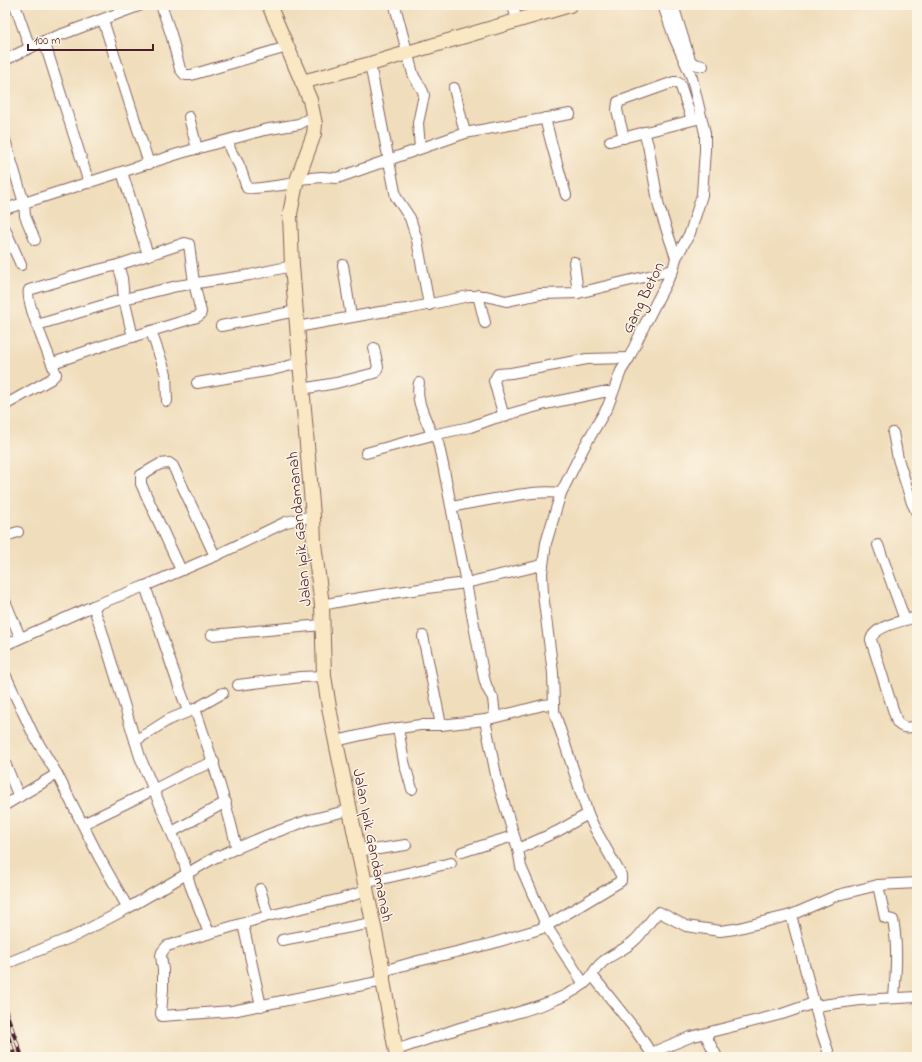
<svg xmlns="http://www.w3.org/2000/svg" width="922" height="1062" font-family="'Indie Flower',sans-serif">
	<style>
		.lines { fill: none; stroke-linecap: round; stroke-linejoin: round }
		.street-casing { stroke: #84625d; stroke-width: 12 }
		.secondary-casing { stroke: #84625d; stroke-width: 16 }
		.street { stroke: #fff; stroke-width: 10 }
		.secondary { stroke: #fae7c3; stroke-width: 14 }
		.rail-casing { stroke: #4a1f2b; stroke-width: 4 }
		.rail { stroke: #fcf5e5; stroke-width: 2.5; stroke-dasharray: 8; stroke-linecap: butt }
		.labels { text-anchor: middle; stroke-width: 3; stroke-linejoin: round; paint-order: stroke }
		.street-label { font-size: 16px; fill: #4a1f2b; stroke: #fcf5e5 }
	</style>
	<rect width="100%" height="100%" fill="#fcf5e5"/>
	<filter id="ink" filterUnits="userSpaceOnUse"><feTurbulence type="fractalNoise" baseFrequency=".025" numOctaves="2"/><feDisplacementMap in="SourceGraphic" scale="8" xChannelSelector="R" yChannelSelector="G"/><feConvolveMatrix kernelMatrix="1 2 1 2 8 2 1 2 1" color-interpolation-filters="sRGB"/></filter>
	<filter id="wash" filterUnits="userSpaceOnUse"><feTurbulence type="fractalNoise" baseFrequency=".012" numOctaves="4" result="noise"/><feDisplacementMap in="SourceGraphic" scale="16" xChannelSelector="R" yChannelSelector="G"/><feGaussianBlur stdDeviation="0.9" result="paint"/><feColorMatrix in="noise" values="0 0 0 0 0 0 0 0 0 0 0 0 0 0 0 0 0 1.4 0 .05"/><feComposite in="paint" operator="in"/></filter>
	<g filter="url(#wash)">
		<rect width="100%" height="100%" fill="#f0ddbb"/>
	</g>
	<g filter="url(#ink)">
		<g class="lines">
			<defs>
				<g id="street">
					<polyline points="15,5 30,48"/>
					<polyline points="161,5 171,34 180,69 185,75 191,75 287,47"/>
					<polyline points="513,5 517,21"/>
					<polyline points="673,5 690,60 694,64 703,66"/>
					<path d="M 395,6 L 413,74 C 416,82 423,88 424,95 L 418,123 L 420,148"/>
					<polyline points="103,20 149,164"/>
					<polyline points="44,41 89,183"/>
					<polyline points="5,60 44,41 141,5"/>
					<polyline points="370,64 396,197 410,218 417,240 429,305"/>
					<polyline points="454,88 465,133"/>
					<polyline points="189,117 197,149"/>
					<polyline points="545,118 551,142 566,195"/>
					<polyline points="644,132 648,145 659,207 676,258"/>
					<polyline points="624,138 617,110 618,102 674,82 677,82 680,84 692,120"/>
					<polyline points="5,140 24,203 25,216 35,240"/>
					<path d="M 230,140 C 227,150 234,155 238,163 C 242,171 244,180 247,188 C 251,190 288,184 296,183"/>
					<polyline points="610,141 697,119"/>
					<polyline points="122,172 148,255"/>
					<polyline points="298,179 322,177 337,178 465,133 570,114"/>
					<polyline points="5,209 181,153 264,130 299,124 314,116"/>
					<polyline points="5,229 21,265"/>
					<polyline points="574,262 578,293"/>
					<polyline points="118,265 122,278 124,299 133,337"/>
					<polyline points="343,265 351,317"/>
					<polyline points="478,295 485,323"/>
					<polyline points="37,325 124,299 177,286 250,275 292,266"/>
					<polyline points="221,326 296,311"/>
					<polyline points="297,327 380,312 407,309 469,296 486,296 506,301 540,294 578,293 673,270"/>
					<polyline points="151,331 166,374 167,401"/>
					<polyline points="197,383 272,370 300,363"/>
					<polyline points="302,389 336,383 375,373 378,367 374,348"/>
					<path d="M 5,405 L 51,379 L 56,374 C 51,360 24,299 29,290 L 89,272 L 118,265 L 185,243 L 189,244 L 194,283 L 201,312 L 200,315 L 197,317 L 102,346 L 53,363"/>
					<polyline points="504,417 494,381 498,374 511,373 587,359 629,358"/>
					<polyline points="893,433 898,459 912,503 917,513"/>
					<path d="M 366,453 L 432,435 C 426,418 415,402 419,383"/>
					<path d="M 452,507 C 473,502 495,499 517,495 C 532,493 546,491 561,493"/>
					<polyline points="5,536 18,532"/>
					<polyline points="878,545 905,620"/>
					<polyline points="181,570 141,484 141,475 160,464 169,463 173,466 215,556"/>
					<path d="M 145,586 C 160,628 172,670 188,711"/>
					<polyline points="5,601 20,637"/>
					<path d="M 322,605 C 370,595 418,589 466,583 L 443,465 L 438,442 L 436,438 L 432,435 L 470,427 L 492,419 L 545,404 L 603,392 L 613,392"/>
					<polyline points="93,606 101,628 140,757 184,862 190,885 209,933"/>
					<path d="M 917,617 C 905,620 873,626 871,640 L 897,722 C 902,729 909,728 917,726"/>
					<polyline points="212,635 322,625"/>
					<polyline points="423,636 441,725"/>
					<polyline points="5,645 93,606 145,586 215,556 286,522 313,516"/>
					<polyline points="5,674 33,734 57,774 99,857 128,908"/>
					<polyline points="238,685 301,677 324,676"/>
					<path d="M 195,709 C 211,755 226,801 237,849"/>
					<polyline points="495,717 493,698 487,688 484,678 466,583 542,565"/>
					<polyline points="485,720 497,780 518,849 521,867 547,927 584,984"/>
					<polyline points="398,728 404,762 412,789"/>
					<polyline points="135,741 168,720 195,709 223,693"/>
					<polyline points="336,741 379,731 420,725 441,725 485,720 543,705 554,704 553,673 543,594 542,573 546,543 557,506 561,493 584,447 608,406 621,371 629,358 645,324 673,270 676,258 690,233 702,195 705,150 705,133 692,78 674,37 663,5"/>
					<polyline points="5,763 19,797"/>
					<polyline points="5,805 57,774"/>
					<polyline points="83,824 153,790 188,772 214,762"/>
					<polyline points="172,832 226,802"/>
					<polyline points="518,849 558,831 588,814"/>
					<polyline points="358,850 379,849 406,845"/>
					<polyline points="462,852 513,836"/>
					<polyline points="364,883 451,863"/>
					<path d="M 878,885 L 885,918 L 893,920 C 898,946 896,972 894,998"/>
					<polyline points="260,889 268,916"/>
					<polyline points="366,891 341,899 268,916 167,946 162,952 161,956 163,970 163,989 161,1014 162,1016 232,1011 383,981"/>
					<polyline points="791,915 822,1033 830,1057"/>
					<polyline points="243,924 261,1006"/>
					<polyline points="282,940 372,923"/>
					<polyline points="5,964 77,935 128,908 214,858 265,836 309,820 350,810"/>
					<polyline points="383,971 418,961 490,944 543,928 621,881 621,875 594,827 588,814 554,711 554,704"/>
					<path d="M 592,975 C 603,955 621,954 635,940 C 644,932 650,919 659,912 L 686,926 L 720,931 L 735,929 L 791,915 L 838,895 L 878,885 L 917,883"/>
					<polyline points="815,1006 860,1000 917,997"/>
					<polyline points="705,1034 717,1057"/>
					<path d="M 396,1050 C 417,1043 439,1035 460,1028 C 491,1019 576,1002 592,975 L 634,1028 L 654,1057"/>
					<polyline points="651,1053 690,1037 782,1014 814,1003"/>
				</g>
				<g id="secondary">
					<polyline points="269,5 310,100 315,124 314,134 296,183 290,214 292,266 313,516 314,544 322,605 324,676 330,713 383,971 383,981 397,1057"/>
					<polyline points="302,82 370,64 570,5"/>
				</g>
			</defs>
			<use href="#street" class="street-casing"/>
			<use href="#secondary" class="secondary-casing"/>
			<use href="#street" class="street"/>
			<use href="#secondary" class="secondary"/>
			<defs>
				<g id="rail">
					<polyline points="5,1009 22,1057"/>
					<polyline points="5,1027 15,1057"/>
				</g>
			</defs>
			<use href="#rail" class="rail-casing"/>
			<use href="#rail" class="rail"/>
		</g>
	</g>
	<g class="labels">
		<g class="street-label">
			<text transform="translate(642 297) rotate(-64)" y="6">Gang Beton</text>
			<text transform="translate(298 529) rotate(-95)" y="6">Jalan Ipik Gandamanah</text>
			<text transform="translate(374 845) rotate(79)" y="6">Jalan Ipik Gandamanah</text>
		</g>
	</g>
	<rect width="922" height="1062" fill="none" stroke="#fcf5e5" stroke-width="20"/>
	<path d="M28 44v6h125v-6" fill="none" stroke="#4a1f2b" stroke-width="2"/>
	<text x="34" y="44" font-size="12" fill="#4a1f2b" stroke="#fcf5e5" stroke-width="3" paint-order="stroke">100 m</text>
</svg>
